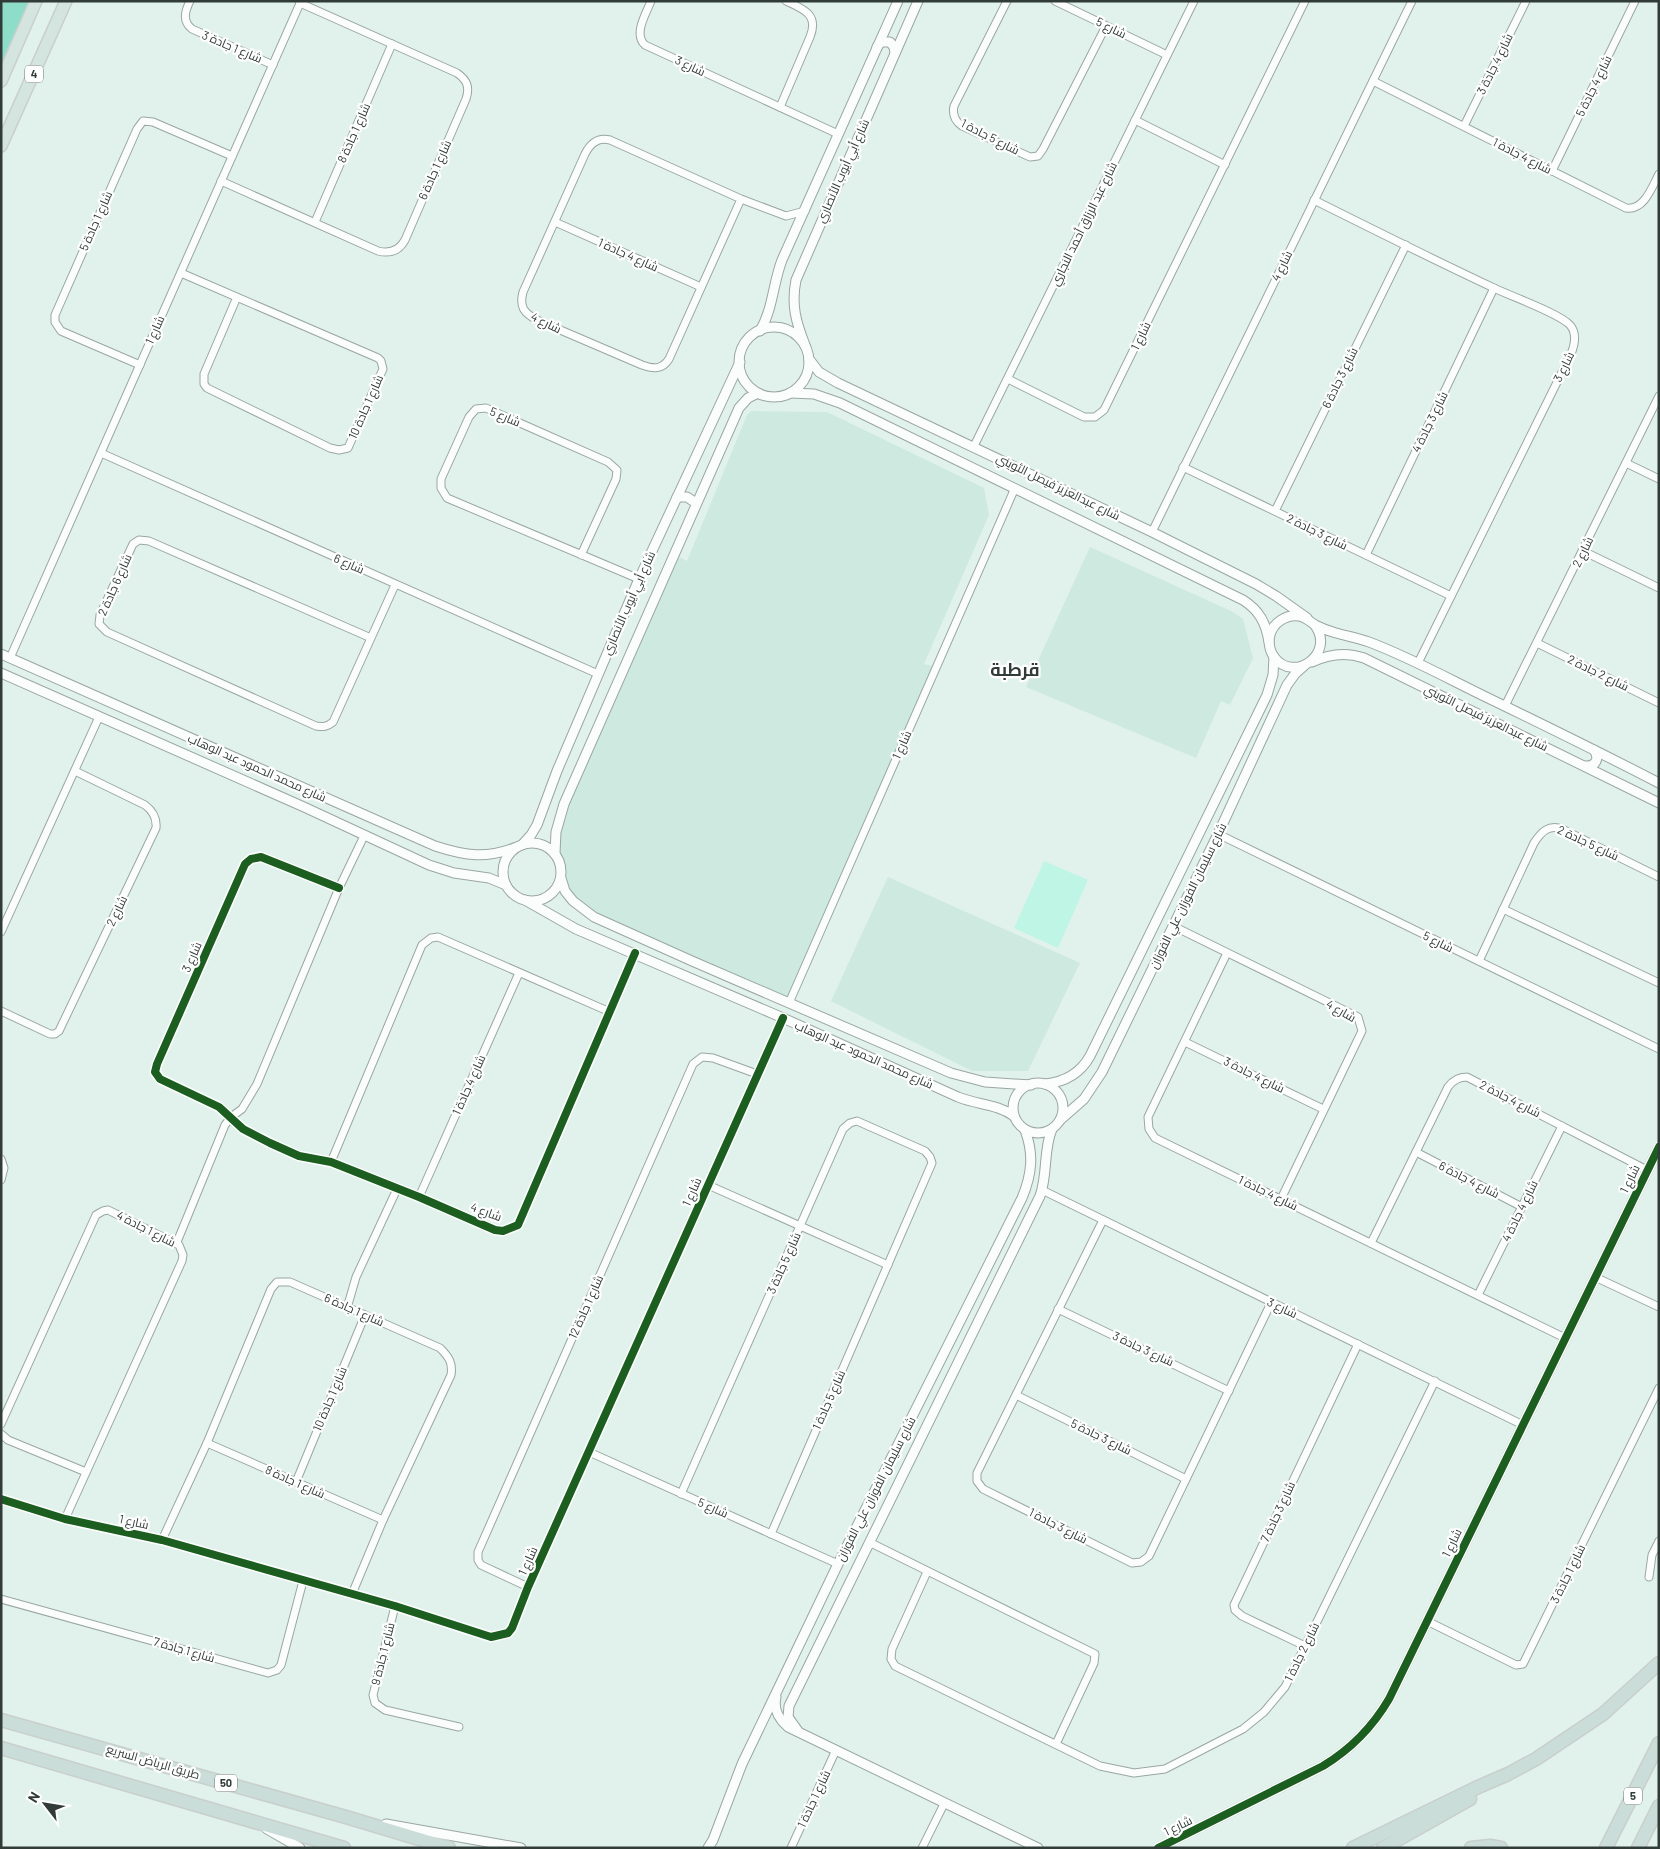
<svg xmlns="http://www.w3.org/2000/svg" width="1660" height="1849" font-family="Barlow,Cairo,sans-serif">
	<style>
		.built { fill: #cde9e0 }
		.green { fill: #bff5e4 }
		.forest { fill: #8eddc9 }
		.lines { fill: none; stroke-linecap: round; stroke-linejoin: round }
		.minor-casing { stroke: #9aa6a2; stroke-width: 9 }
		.tertiary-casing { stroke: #9aa6a2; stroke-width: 11 }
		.trunk-casing { stroke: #c8cfcc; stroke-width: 14 }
		.motorway-casing { stroke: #c8cfcc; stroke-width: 15 }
		.minor { stroke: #fafdfc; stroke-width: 7 }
		.tertiary { stroke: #fafdfc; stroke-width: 9 }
		.trunk { stroke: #d4e4df; stroke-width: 11 }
		.motorway { stroke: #cbddd8; stroke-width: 12 }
		.cycleway-casing { stroke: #fefefe; stroke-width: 11 }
		.cycleway { stroke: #1b5e20; stroke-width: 8 }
		.labels { text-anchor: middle; stroke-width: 4.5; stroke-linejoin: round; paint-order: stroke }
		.shield { fill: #fefefe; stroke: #6e7674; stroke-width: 1 }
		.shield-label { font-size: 11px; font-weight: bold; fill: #313c39 }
		.street-label { font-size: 12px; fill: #313c39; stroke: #fefefe }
		.district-label { font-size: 18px; font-weight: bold; fill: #313c39; stroke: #fefefe }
	</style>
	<rect width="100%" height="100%" fill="#e1f2ec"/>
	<g class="built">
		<polygon points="751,411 827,412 984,488 989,515 924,664 936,667 789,1003 583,909 561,878 561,868 555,853 556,832 673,554 687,561 747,415"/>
		<polygon points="1090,547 1231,611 1243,619 1253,658 1230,705 1221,701 1196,758 1026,687"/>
		<polygon points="888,877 1080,963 1028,1071 972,1071 831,1001"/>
	</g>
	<polygon class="green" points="1044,861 1088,880 1058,948 1014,928"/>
	<polygon class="forest" points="1,1 29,1 1,64"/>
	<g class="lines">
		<defs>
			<g id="minor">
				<path d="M 190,1 C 185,11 182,21 192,29 L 273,65"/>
				<path d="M 651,1 C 646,14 633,34 645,45 L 838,134"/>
				<path d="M 1007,1 L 954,106 C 952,115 955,121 962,126 L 1030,157 L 1038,156 L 1043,149 L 1106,26"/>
				<polyline points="1055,1 1167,55"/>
				<path d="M 1373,81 L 1626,208 C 1644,211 1652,187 1659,174"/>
				<path d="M 780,107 L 810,37 C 819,15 804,9 786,1"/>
				<polyline points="1135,120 1225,165"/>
				<polyline points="1464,126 1526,1"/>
				<polyline points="1552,171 1635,1"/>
				<path d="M 221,181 L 378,251 C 390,254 399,251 405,240 L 466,99 C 470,87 467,80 457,73 L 300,3"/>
				<path d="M 741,199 L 669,359 C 662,370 653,369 642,365 L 537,320 C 524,313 519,307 523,292 L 585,154 C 590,144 597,137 610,140 L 741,199 L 786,216 L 805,211"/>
				<path d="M 1314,200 C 1374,230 1434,260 1494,288 C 1510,296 1559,313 1570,325 C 1577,333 1575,344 1571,354 L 1418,663"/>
				<polyline points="315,222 392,44"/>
				<polyline points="555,222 701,287"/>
				<polyline points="181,273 378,358 381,361 383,369 348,448 339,450 330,448 207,388 204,384 204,374 237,297"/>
				<polyline points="140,365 61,331 55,322 55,315 137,129 143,121 153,122 232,156"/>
				<polyline points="1008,379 1084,417 1095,417 1104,410 1305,1"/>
				<polyline points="974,446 1194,1"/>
				<polyline points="101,453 598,674"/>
				<polyline points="1626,463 1659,479"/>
				<polyline points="1183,467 1451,596"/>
				<polyline points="1275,511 1406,245"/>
				<polyline points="1152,532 1412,1"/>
				<polyline points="1583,551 1659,588"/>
				<polyline points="581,555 616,479 617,470 608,462 486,408 476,409 469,417 441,479 441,488 447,498 639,579"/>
				<polyline points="1366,555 1494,288"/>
				<path d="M 371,638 L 149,541 L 139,540 L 133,544 L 100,615 L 99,624 L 107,632 L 316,726 C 323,727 327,727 333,722 L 395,585"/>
				<polyline points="1537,643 1659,703"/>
				<polyline points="10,658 301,1"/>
				<polyline points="1505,706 1659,396"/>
				<polyline points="1218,834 1659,1049"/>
				<polyline points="339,888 261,857 251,859 245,864 157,1064 155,1072 160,1079 219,1107 243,1129 270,1143 299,1156 331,1162 419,1197 495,1230 503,1231 518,1225 635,953"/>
				<polyline points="1503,909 1659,983"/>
				<polyline points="1173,926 1358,1017 1362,1031 1281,1199"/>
				<polyline points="1,932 99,717"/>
				<polyline points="1227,953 1148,1117 1149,1129 1155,1138 1565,1338"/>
				<path d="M 1479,961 L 1534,843 C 1541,832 1549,824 1562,829 L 1659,877"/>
				<polyline points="789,1003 1015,488"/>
				<path d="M 1,1011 L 50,1034 L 55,1034 L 59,1031 L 156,828 C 157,818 153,811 145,805 L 75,771"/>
				<polyline points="1185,1042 1323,1109"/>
				<polyline points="1416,1152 1522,1207"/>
				<polyline points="1,1159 4,1168 1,1180"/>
				<polyline points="331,1162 422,945 431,938 438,937 610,1012"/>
				<polyline points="708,1185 888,1265"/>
				<polyline points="1042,1190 1523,1425"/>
				<polyline points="419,1197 519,973"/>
				<polyline points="1103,1220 977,1473 977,1481 983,1489 1132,1563 1141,1562 1149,1556 1271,1303"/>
				<polyline points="177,1242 225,1125 231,1117 242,1109 257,1084 339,888 364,836"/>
				<path d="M 1371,1243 L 1448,1087 C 1453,1080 1459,1077 1467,1077 L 1647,1170"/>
				<polyline points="1595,1277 1659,1307"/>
				<polyline points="1478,1295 1562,1126"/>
				<polyline points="347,1308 356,1277 397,1189"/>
				<polyline points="1058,1309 1229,1391"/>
				<polyline points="1016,1395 1186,1479"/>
				<polyline points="1,1424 96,1215 103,1211 108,1210 179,1245 183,1255 182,1261 65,1519"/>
				<polyline points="1,1434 8,1440 86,1472"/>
				<polyline points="207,1443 383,1520"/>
				<polyline points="589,1452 838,1564"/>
				<polyline points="296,1482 365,1315"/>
				<polyline points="681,1494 843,1129 850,1123 857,1121 925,1151 930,1157 932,1163 771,1534"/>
				<polyline points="1,1499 65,1519 162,1540 395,1606 491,1637 508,1633 512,1628 528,1587 783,1018"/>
				<path d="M 162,1540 L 207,1443 L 271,1289 L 277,1282 L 290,1282 L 440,1348 C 449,1357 453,1363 451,1375 L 383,1520 L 352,1594"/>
				<polyline points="869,1542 1095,1654 1094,1663 1056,1744"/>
				<polyline points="927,1572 892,1649 891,1659 895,1666 1100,1766 1134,1773 1165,1769 1243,1729 1264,1712 1285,1687 1435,1381"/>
				<polyline points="1649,1577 1652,1555 1659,1541"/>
				<polyline points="528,1587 481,1565 478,1560 478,1552 693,1064 702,1057 713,1058 757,1074"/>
				<polyline points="1,1599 268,1673 277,1670 281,1665 303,1581"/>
				<polyline points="395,1606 373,1695 375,1703 385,1710 459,1727"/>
				<polyline points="1427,1621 1516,1665 1523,1664 1659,1388"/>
				<polyline points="1305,1646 1242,1616 1235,1610 1234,1605 1358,1344"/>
				<polyline points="791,1848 836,1750"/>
				<polyline points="922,1848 944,1804"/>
			</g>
			<g id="tertiary">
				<polyline points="877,47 881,42 890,42 894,47 895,53"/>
				<circle cx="774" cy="362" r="35"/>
				<path d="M 760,331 C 773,309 773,283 782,260 L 898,1"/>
				<path d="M 805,345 C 796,322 791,305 796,280 L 918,1"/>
				<polyline points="809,359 819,372 838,383 1152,532 1256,584 1276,596 1307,618"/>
				<path d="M 790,393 L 814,394 L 840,403 L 1243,600 C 1259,610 1266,623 1269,642"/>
				<polyline points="677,497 687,497 696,503"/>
				<path d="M 1314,624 C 1337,653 1294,684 1274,657 C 1270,651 1268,643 1270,635 C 1273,623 1286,614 1299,616 C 1306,617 1309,621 1315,625 C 1321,628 1329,631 1336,633 C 1347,636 1359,638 1369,642 C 1409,657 1447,678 1486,697 C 1544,725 1601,753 1659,783"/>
				<path d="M 1,654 L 435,846 C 466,856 486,859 517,847"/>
				<path d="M 1312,662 C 1329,654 1347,652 1364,658 L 1659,803"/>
				<polyline points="1,673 304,807 429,865 454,873 489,878 506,885"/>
				<path d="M 1585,766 C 1596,767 1600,758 1594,750"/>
				<circle cx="532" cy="872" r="29"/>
				<polyline points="522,845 531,835 537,825 557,771 639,579 740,362"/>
				<polyline points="555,853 556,832 564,804 739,408 748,398 758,393"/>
				<polyline points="561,878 565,891 573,901 594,917 692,961 951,1073 985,1082 1031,1085"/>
				<path d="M 525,900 L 576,929 L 783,1018 L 958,1097 C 978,1105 997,1104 1014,1116"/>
				<circle cx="1038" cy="1108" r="25"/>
				<path d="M 1045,1084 C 1065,1082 1080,1074 1090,1056 L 1267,695 L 1273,675 L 1274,657"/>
				<polyline points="1060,1120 1084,1099 1102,1072 1218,834 1287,685 1295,674 1304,666"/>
				<path d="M 776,1697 C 773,1710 779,1719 788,1727 L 1038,1848"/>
				<path d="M 798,1731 L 788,1717 L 789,1706 L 1040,1196 C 1048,1174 1043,1150 1052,1129"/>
				<polyline points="386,1824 521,1848"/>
				<polyline points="267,1829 300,1848"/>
				<path d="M 708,1848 L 713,1840 L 742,1764 L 838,1564 L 1022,1198 C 1032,1174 1034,1154 1025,1130"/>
				<path d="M 1158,1848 L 1323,1766 C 1351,1749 1372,1728 1389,1699 L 1659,1147"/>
			</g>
			<g id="trunk">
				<polyline points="1,81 36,1"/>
				<polyline points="1,146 66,1"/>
			</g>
			<g id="motorway">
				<polyline points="1,1720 346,1817 449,1848"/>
				<polyline points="1,1748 344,1848"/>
				<polyline points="1353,1848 1478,1787 1508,1774 1536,1759 1603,1714 1659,1663"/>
				<polyline points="1383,1848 1470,1799"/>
				<polyline points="1471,1848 1490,1846 1501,1848"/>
				<polyline points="1606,1848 1659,1743"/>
				<polyline points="1638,1848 1659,1806"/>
			</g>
		</defs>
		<use href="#minor" class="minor-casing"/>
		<use href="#tertiary" class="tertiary-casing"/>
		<use href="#trunk" class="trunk-casing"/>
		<use href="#motorway" class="motorway-casing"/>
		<use href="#minor" class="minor"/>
		<use href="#tertiary" class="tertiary"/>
		<use href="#trunk" class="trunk"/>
		<use href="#motorway" class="motorway"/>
		<defs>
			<g id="cycleway">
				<polyline points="339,888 261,857 251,859 245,864 157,1064 155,1072 160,1079 219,1107 243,1129 270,1143 299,1156 331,1162 419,1197 495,1230 503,1231 518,1225 635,953"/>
				<polyline points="1,1499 65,1519 162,1540 395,1606 491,1637 508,1633 512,1628 528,1587 783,1018"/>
				<path d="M 1158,1848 L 1323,1766 C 1351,1749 1372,1728 1389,1699 L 1659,1147"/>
			</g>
		</defs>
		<use href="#cycleway" class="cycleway-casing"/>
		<use href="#cycleway" class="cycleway"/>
	</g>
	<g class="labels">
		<g class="shield">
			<rect x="25" y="65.5" width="18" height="17" rx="4"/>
			<rect x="215" y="1774.5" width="22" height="17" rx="4"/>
			<rect x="1624" y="1787.5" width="18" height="17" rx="4"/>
		</g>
		<g class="shield-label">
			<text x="34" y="78">4</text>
			<text x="226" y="1787">50</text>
			<text x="1633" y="1800">5</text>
		</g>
		<g class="street-label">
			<text transform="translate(1111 28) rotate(26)" y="4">شارع 5</text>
			<text transform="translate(232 47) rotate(23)" y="4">شارع 1 جادة 3</text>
			<text transform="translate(1495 64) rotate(-64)" y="4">شارع 4 جادة 3</text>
			<text transform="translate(690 66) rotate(25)" y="4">شارع 3</text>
			<text transform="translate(1594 86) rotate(-64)" y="4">شارع 4 جادة 5</text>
			<text transform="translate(354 133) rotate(-66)" y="4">شارع 1 جادة 8</text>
			<text transform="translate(990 137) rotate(27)" y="4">شارع 5 جادة 1</text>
			<text transform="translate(1522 156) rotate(27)" y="4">شارع 4 جادة 1</text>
			<text transform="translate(435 170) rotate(-66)" y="4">شارع 1 جادة 6</text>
			<text transform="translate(843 171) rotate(-66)" y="4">شارع أبي أيوب الأنصاري</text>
			<text transform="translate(96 221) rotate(-66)" y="4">شارع 1 جادة 5</text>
			<text transform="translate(1084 224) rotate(-64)" y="4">شارع عبد الرزاق أحمد النجاري</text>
			<text transform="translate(628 255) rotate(24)" y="4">شارع 4 جادة 1</text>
			<text transform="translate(1282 266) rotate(-64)" y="4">شارع 4</text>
			<text transform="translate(546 323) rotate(26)" y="4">شارع 4</text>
			<text transform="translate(155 330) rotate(-66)" y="4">شارع 1</text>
			<text transform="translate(1141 336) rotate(-64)" y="4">شارع 1</text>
			<text transform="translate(1564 367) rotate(-64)" y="4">شارع 3</text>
			<text transform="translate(1340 378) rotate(-64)" y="4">شارع 3 جادة 6</text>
			<text transform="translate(366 407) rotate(-66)" y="4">شارع 1 جادة 10</text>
			<text transform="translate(505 417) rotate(23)" y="4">شارع 5</text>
			<text transform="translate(1430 422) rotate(-64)" y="4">شارع 3 جادة 4</text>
			<text transform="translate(1058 487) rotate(26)" y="4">شارع عبدالعزيز فيصل الثويني</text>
			<text transform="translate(1317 532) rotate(26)" y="4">شارع 3 جادة 2</text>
			<text transform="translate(1583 552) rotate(-64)" y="4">شارع 2</text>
			<text transform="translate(349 564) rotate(24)" y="4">شارع 6</text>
			<text transform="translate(115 585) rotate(-66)" y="4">شارع 6 جادة 2</text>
			<text transform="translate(629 603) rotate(-66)" y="4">شارع أبي أيوب الأنصاري</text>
			<text transform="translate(1598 673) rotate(26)" y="4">شارع 2 جادة 2</text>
			<text transform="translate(1486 718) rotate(26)" y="4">شارع عبدالعزيز فيصل الثويني</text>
			<text transform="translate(902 745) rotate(-66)" y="4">شارع 1</text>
			<text transform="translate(257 768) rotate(24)" y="4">شارع محمد الحمود عبد الوهاب</text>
			<text transform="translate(1588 843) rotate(25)" y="4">شارع 5 جادة 2</text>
			<text transform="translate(1188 896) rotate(-64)" y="4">شارع سليمان الفوزان علي الفوزان</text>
			<text transform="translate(117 911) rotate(-64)" y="4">شارع 2</text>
			<text transform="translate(1438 942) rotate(26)" y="4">شارع 5</text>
			<text transform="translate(192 957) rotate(-66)" y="4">شارع 3</text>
			<text transform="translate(1341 1011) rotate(30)" y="4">شارع 4</text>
			<text transform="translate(864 1055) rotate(24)" y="4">شارع محمد الحمود عبد الوهاب</text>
			<text transform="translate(1254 1075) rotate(26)" y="4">شارع 4 جادة 3</text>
			<text transform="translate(469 1085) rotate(-66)" y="4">شارع 4 جادة 1</text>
			<text transform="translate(1510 1099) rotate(27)" y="4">شارع 4 جادة 2</text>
			<text transform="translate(1630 1179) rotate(-64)" y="4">شارع 1</text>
			<text transform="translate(1469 1180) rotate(27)" y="4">شارع 4 جادة 6</text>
			<text transform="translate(692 1192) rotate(-66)" y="4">شارع 1</text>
			<text transform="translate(1268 1193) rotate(26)" y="4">شارع 4 جادة 1</text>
			<text transform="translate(1520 1211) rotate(-64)" y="4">شارع 4 جادة 4</text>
			<text transform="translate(486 1212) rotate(20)" y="4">شارع 4</text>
			<text transform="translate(146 1229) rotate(27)" y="4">شارع 1 جادة 4</text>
			<text transform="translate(784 1263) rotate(-66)" y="4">شارع 5 جادة 3</text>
			<text transform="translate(586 1307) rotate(-66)" y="4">شارع 1 جادة 12</text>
			<text transform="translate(1282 1308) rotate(25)" y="4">شارع 3</text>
			<text transform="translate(354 1310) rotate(24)" y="4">شارع 1 جادة 6</text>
			<text transform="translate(1143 1349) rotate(25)" y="4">شارع 3 جادة 3</text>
			<text transform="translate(330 1399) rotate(-67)" y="4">شارع 1 جادة 10</text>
			<text transform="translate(829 1400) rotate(-66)" y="4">شارع 5 جادة 1</text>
			<text transform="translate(1101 1437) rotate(26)" y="4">شارع 3 جادة 5</text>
			<text transform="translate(295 1482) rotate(24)" y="4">شارع 1 جادة 8</text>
			<text transform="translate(876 1489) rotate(-63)" y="4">شارع سليمان الفوزان علي الفوزان</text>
			<text transform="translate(713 1508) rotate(24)" y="4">شارع 5</text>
			<text transform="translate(1278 1512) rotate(-65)" y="4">شارع 3 جادة 7</text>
			<text transform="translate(134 1522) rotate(12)" y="4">شارع 1</text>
			<text transform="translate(1058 1526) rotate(27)" y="4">شارع 3 جادة 1</text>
			<text transform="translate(1452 1543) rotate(-64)" y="4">شارع 1</text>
			<text transform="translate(528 1561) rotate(-66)" y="4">شارع 1</text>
			<text transform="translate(1568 1574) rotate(-64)" y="4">شارع 1 جادة 3</text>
			<text transform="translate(184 1650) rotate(16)" y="4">شارع 1 جادة 7</text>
			<text transform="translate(1302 1652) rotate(-64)" y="4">شارع 2 جادة 1</text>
			<text transform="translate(383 1654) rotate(-76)" y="4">شارع 1 جادة 9</text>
			<text transform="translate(153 1762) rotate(16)" y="4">طريق الرياض السريع</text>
			<text transform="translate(814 1799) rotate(-65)" y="4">شارع 1 جادة 1</text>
			<text transform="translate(1178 1826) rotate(-26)" y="4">شارع 1</text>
		</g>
		<g class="district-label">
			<text x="1015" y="676">قرطبة</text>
		</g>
	</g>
	<rect width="1660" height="1849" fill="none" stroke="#313c39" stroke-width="5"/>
	<g transform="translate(45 1804) rotate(301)" stroke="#fefefe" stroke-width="4" paint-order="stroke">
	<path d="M0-4L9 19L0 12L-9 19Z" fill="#313c39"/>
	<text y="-8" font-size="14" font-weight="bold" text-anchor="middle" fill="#313c39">N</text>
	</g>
</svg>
